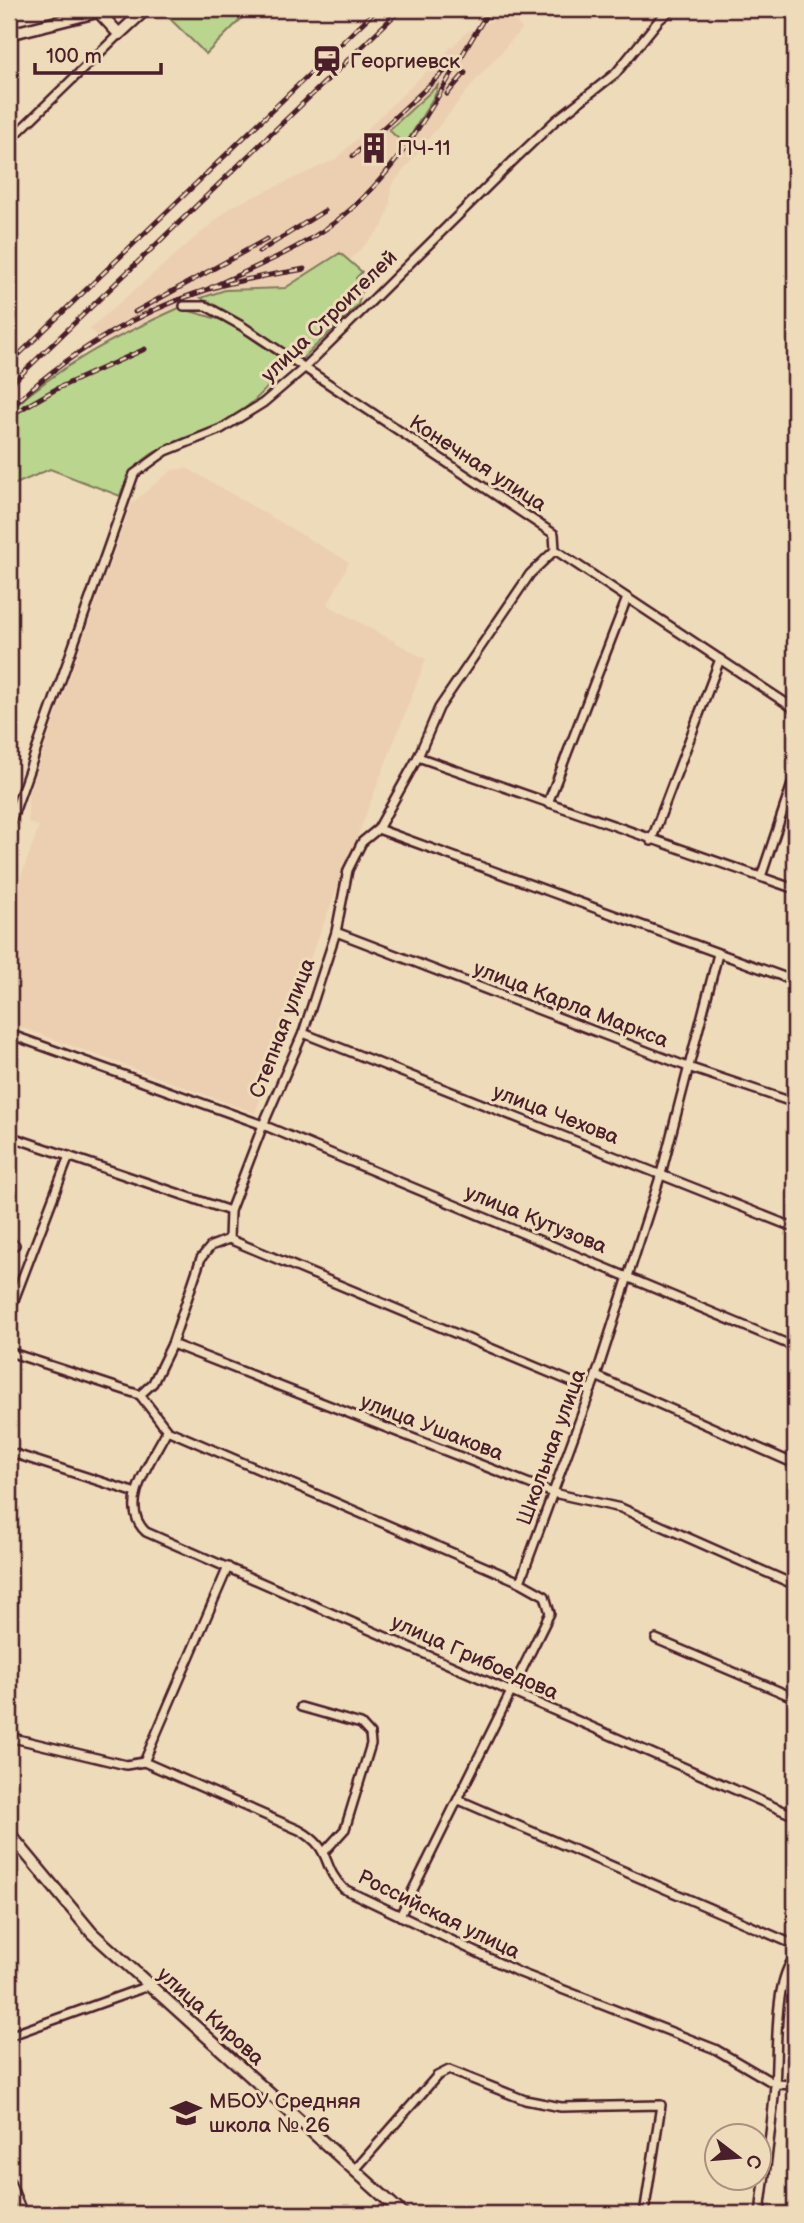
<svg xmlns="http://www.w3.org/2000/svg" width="804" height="2223" font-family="'Balsamiq Sans',sans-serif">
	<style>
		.built { fill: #eccfb1 }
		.green { fill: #bad58d; stroke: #827a5c; stroke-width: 2 }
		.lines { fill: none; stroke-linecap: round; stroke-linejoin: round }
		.street-casing { stroke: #4a1f2b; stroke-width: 12 }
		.secondary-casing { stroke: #4a1f2b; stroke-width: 15 }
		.street { stroke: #eedbb9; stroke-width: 7 }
		.secondary { stroke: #eedbb9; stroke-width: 10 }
		.rail-casing { stroke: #4a1f2b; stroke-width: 5 }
		.rail { stroke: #eedbb9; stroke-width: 2.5; stroke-dasharray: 8; stroke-linecap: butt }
		.labels { text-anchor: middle; stroke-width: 6; stroke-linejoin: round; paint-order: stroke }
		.poi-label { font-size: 21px; fill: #4a1f2b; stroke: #eedbb9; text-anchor: start }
		.street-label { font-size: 21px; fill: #4a1f2b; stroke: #eedbb9 }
	</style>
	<rect width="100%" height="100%" fill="#eedbb9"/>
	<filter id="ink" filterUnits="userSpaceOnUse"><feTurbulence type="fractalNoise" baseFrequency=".0143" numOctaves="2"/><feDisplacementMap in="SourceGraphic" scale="14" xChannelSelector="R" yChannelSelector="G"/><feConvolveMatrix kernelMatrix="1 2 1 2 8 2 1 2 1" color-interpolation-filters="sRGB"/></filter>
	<g filter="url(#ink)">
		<g class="built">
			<polygon points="509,13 522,29 475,81 391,186 390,206 382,227 349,261 340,253 285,288 225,290 201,298 106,342 89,329 231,207 336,159 467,32"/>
			<polygon points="187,468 349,562 328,605 426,659 308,964 255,1113 9,1023 9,910 39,826 28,823 28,794 131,504 172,470"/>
		</g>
		<g class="green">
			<polygon points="170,9 193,9 197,13 202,9 251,9 206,54 165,14"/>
			<polygon points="438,85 436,93 405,145 389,130"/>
			<polygon points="340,253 362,272 356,278 363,286 358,305 301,360 201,298 225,290 285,288"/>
			<path d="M 179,308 L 225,321 L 281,357 L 282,370 C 268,388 251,406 231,418 C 191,441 135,444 120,496 L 50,469 L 9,487 L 9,412 C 59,365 117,336 179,308 Z"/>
		</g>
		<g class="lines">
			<defs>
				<g id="street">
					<polyline points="9,141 119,34"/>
					<polyline points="184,306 206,306 242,326 554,534 555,550 795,709"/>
					<path d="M 555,550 L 530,574 L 439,708 L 418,757 L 378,829 L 362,842 L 348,870 L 336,932 L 303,1033 L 263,1125 L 230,1211 L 229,1239 L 211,1246 L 201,1258 L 172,1344 L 153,1383 L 140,1395 L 167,1430 C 154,1457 116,1505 146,1532 L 795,1816"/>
					<polyline points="418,757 795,889"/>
					<polyline points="548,803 627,598"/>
					<polyline points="9,827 134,474 166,451 221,429 263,403 303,369 513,161 555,121 616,73 659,20 672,9"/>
					<polyline points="378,829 795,981"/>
					<polyline points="651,841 720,659"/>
					<polyline points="761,877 795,775"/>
					<polyline points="336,932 688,1067 795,1103"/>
					<polyline points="303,1033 795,1228"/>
					<polyline points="9,1034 263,1125 795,1347"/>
					<polyline points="9,1136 230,1211"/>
					<polyline points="229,1239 591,1390"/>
					<polyline points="9,1243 15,1245"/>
					<polyline points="9,1313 69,1156"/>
					<polyline points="172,1344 553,1493 621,1508 795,1585"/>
					<polyline points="9,1352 140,1395"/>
					<polyline points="596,1376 795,1464"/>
					<polyline points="167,1430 520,1582"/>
					<polyline points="9,1452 136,1493"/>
					<polyline points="656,1639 795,1698"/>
					<polyline points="301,1707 361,1724 370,1734 371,1744 345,1829 325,1851"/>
					<path d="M 9,1737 L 126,1765 L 144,1762 L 299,1830 C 334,1849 320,1866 344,1889 L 518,1972 L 715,2049 L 775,2084 L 795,2085"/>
					<polyline points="144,1762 228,1567"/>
					<polyline points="459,1800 795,1945"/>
					<polyline points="400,1916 550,1613 545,1596 520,1582 596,1376 661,1174 718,954"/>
					<polyline points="9,2036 148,1986"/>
					<polyline points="354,2171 437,2076 449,2070 525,2100 561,2107 661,2105 644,2214"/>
					<polyline points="9,2180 23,2214"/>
					<path d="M 760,2214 C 765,2171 772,2127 775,2084 C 778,2051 773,1981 795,1957"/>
				</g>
				<g id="secondary">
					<polyline points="96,9 119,34 146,9"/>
					<polyline points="9,34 97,12"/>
					<polyline points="9,1833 92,1933 403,2214"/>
				</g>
			</defs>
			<use href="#street" class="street-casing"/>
			<use href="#secondary" class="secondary-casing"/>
			<use href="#street" class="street"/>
			<use href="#secondary" class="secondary"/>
			<defs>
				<g id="rail">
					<polyline points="447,94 465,73"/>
					<polyline points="353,156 449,67"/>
					<polyline points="259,252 324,211"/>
					<path d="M 210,288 C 248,270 289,254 324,230 C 403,177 441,86 490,9"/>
					<polyline points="135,312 267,239"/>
					<polyline points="9,364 377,9"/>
					<polyline points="9,386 401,9"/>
					<path d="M 9,410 C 61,357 138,311 209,289 C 240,279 273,275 304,269"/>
					<polyline points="16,412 58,388 145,349"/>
				</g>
			</defs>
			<use href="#rail" class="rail-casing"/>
			<use href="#rail" class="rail"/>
		</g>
	</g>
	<defs>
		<symbol id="station-bare" viewBox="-9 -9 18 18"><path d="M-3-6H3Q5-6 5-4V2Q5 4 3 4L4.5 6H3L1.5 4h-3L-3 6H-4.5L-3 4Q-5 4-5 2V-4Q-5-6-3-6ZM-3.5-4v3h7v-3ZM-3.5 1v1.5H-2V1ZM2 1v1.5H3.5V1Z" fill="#4a1f2b" stroke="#eedbb9" stroke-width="2.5" paint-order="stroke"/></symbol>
		<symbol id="building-bare" viewBox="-9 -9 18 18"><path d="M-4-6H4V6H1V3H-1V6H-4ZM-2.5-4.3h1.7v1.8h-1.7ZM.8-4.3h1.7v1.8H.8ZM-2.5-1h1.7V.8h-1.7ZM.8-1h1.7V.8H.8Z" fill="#4a1f2b" stroke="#eedbb9" stroke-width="2.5" paint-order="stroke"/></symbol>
		<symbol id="school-bare" viewBox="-9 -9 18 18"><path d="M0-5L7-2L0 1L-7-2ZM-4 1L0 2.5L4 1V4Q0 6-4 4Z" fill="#4a1f2b" stroke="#eedbb9" stroke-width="2.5" paint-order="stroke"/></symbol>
	</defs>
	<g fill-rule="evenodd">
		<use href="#station-bare" x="305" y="39" width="44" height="44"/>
		<use href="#building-bare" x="352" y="126" width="44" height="44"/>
		<use href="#school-bare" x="164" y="2091" width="44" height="44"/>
	</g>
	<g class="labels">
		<g class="poi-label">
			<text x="350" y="68">Георгиевск</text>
			<text x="397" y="155">ПЧ-11</text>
			<text x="209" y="2108">МБОУ Средняя<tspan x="209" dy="24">школа № 26</tspan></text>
		</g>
		<g class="street-label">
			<text transform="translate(329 316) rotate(-44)" y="7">улица Строителей</text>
			<text transform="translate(478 463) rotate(33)" y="7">Конечная улица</text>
			<text transform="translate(571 1004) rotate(21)" y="7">улица Карла Маркса</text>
			<text transform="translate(282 1028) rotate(-69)" y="7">Степная улица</text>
			<text transform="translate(556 1114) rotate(21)" y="7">улица Чехова</text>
			<text transform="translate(536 1219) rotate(22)" y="7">улица Кутузова</text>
			<text transform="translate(432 1427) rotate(21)" y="7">улица Ушакова</text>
			<text transform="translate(551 1447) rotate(-70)" y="7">Школьная улица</text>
			<text transform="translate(475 1657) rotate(24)" y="7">улица Грибоедова</text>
			<text transform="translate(439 1914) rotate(26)" y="7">Российская улица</text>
			<text transform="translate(211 2016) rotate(42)" y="7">улица Кирова</text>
		</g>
	</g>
	<rect width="804" height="2223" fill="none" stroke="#eedbb9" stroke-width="35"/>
	<rect x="18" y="18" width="769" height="2188" fill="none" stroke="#4a1f2b" stroke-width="2.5" filter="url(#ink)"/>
	<g transform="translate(738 2157) rotate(106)"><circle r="33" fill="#eedbb9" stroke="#ac9080" stroke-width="2"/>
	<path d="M0-5L12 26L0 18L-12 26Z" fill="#4a1f2b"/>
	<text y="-10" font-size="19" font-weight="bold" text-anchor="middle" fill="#4a1f2b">С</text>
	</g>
	<path d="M35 63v10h126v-10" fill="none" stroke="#4a1f2b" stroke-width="3.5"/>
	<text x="46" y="63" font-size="21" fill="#4a1f2b" stroke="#eedbb9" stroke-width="5" paint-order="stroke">100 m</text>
</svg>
